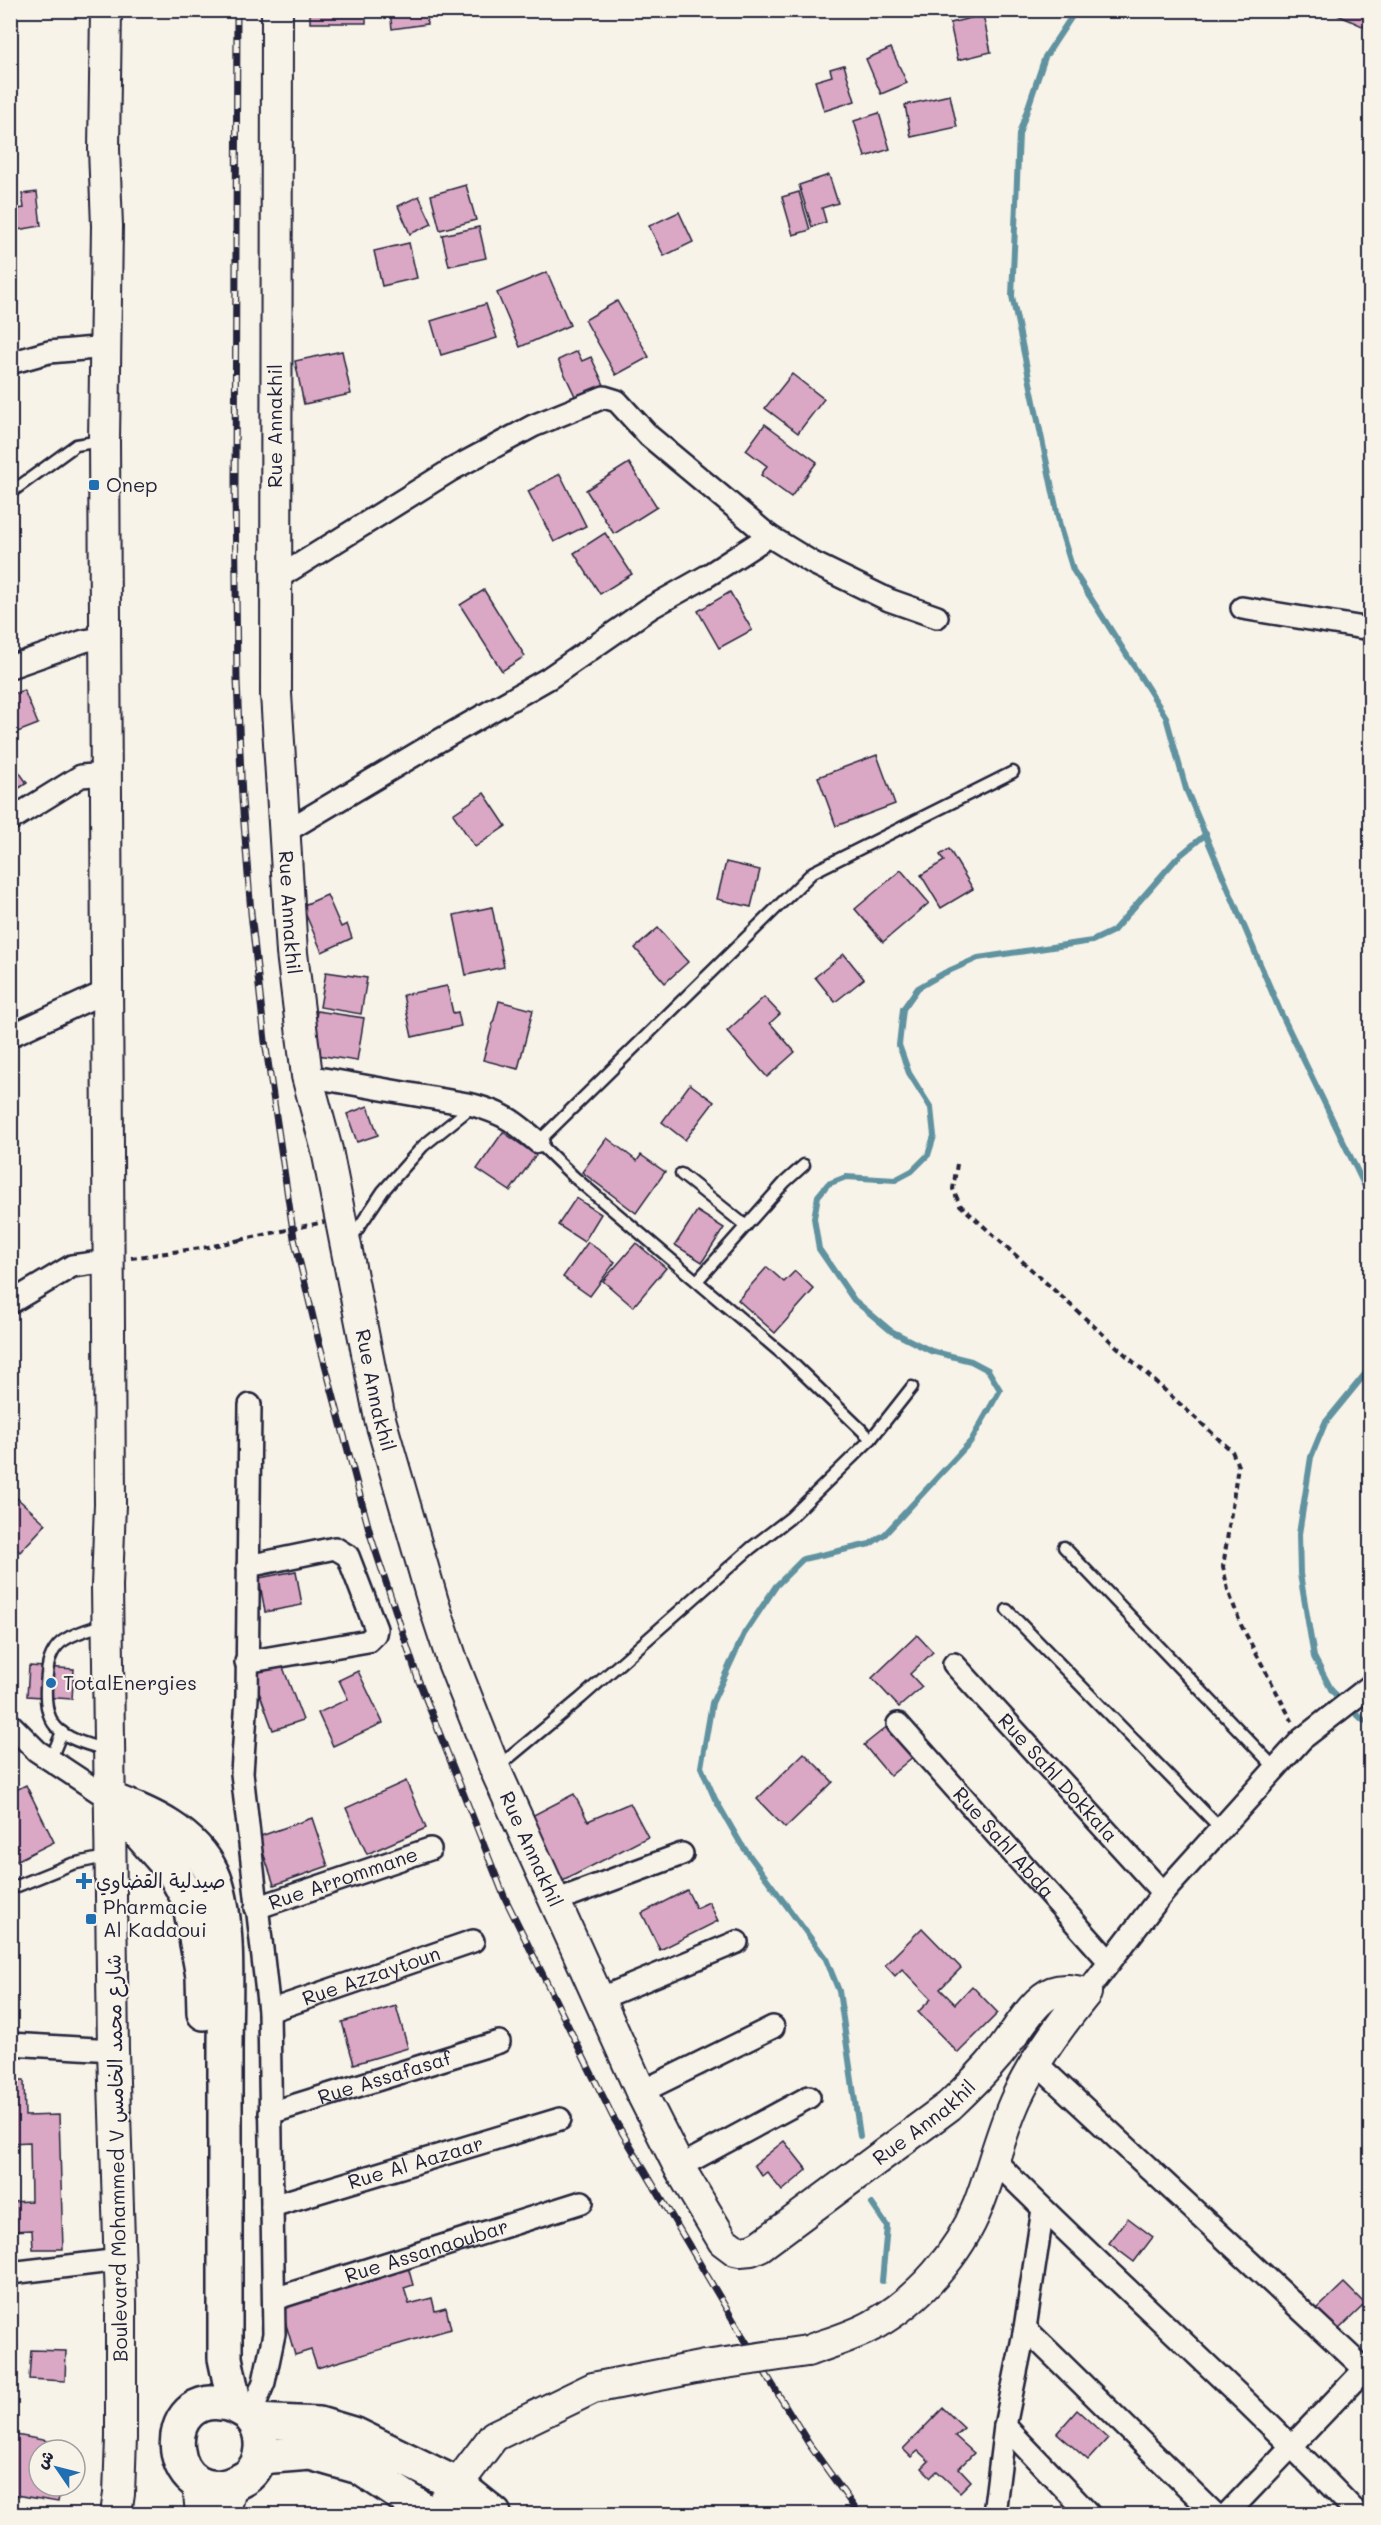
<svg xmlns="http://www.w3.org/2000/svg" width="1381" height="2525" font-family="Mali,'Playpen Sans Arabic',sans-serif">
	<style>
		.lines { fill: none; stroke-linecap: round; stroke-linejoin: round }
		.stream { stroke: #6192a0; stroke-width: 6 }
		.building { fill: #daa7c4; stroke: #22223b; stroke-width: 1.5 }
		.lane-casing { stroke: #22223b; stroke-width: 15 }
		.street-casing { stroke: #22223b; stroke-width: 26 }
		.secondary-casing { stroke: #22223b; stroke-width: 34 }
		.primary-casing { stroke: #22223b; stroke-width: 38 }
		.path { stroke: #22223b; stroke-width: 4; stroke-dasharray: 6 4.5; stroke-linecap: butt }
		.lane { stroke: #f7f3e8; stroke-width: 10 }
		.street { stroke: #f7f3e8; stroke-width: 21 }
		.secondary { stroke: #f7f3e8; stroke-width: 30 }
		.primary { stroke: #f7f3e8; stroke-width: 33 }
		.rail-casing { stroke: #22223b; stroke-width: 7 }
		.rail { stroke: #f7f3e8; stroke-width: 4.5; stroke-dasharray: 14; stroke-linecap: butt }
		.secondary-bridge-casing { stroke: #22223b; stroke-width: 34; stroke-linecap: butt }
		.path-bridge { stroke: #22223b; stroke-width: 4; stroke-dasharray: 6 4.5; stroke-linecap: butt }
		.secondary-bridge { stroke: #f7f3e8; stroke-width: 30 }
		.poi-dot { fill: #1f6fb2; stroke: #f7f3e8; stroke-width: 2 }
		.labels { text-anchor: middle; stroke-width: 4.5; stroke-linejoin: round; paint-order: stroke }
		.street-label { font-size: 20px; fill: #22223b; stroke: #f7f3e8 }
		.poi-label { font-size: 20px; fill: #22223b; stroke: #f7f3e8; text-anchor: start }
	</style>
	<rect width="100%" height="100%" fill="#f7f3e8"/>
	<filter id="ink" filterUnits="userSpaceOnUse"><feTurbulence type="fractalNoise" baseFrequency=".0167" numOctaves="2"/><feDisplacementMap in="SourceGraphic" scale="12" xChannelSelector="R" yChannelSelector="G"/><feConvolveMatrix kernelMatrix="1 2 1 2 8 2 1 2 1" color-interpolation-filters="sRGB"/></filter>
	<g filter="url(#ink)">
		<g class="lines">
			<g class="stream">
				<polyline points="1076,10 1045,57 1019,134 1012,296 1061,531 1073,570 1166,717 1186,789 1280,1011 1370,1197"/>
				<polyline points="1370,1368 1325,1423 1311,1457 1299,1534 1300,1574 1314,1657 1332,1691 1363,1720 1370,1722"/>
				<polyline points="860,2136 839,1991 826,1959 741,1844 715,1799 701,1767 712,1703 744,1634 776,1586 803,1559 870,1544 885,1534 971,1441 1000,1390 988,1370 971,1361 931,1351 891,1331 854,1300 819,1249 814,1218 818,1196 828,1184 846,1177 895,1180 912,1171 928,1155 934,1136 931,1108 909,1073 899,1045 903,1009 918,988 944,973 978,958 1092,941 1113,931 1177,858 1206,834"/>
				<polyline points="872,2204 887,2226 882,2281"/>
			</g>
		</g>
		<g class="building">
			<rect x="310" y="10" width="56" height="13"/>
			<polygon points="390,10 426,10 427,24 392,29"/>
			<polygon points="1337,10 1370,10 1369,29 1335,14"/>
			<polygon points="983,15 991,52 958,60 950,23"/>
			<polygon points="891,48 907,83 881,94 866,59"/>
			<polygon points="844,65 855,101 824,111 815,81 832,76 830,69"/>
			<polygon points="950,95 957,127 911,137 905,105"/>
			<polygon points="879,113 890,149 865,157 854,121"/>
			<polygon points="829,175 838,203 822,208 826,222 812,227 799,185"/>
			<polygon points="466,185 476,220 440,230 431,195"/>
			<polygon points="37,192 41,226 11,231 10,210 24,208 22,194"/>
			<polygon points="799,192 810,230 793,235 782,197"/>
			<polygon points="419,196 432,224 410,234 398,206"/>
			<polygon points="679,212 693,242 664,256 649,226"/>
			<polygon points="479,227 486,258 449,266 442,235"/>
			<polygon points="409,243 417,278 382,286 374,251"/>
			<polygon points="547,272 570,325 520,347 497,293"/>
			<polygon points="617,301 649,357 616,375 585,320"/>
			<polygon points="486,304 497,338 441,355 431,321"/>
			<polygon points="342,351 351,394 304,404 295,361"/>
			<polygon points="577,351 582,361 591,357 604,385 576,398 558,360"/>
			<polygon points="792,374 824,399 798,433 765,408"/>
			<polygon points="765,424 817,462 791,497 761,475 767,466 746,450"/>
			<polygon points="629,463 657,507 614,534 586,490"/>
			<polygon points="560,474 586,526 554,542 528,491"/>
			<polygon points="605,533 632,574 600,594 574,553"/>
			<polygon points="484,590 525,656 502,671 460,605"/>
			<polygon points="730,592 752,630 719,648 698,611"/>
			<polygon points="24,690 38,724 10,735 10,695"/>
			<polygon points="877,755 895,804 836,826 818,777"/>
			<polygon points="10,759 27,783 10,794"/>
			<polygon points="484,793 506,826 475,847 453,814"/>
			<polygon points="949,849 973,889 941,908 921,875 944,861 940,855"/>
			<polygon points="726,862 760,870 751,907 717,899"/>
			<polygon points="901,870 929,903 883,942 855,909"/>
			<polygon points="327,895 341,927 347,924 352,938 322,952 302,906"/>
			<polygon points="492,907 504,967 466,975 454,915"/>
			<polygon points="658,928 688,962 665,983 635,948"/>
			<polygon points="844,954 864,979 835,1002 815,977"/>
			<polygon points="326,972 367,978 361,1014 320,1007"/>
			<polygon points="447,986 453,1013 458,1012 461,1026 412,1037 403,995"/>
			<polygon points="764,997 780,1014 770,1023 795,1052 767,1077 727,1031"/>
			<polygon points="499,1001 533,1010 518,1069 483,1060"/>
			<polygon points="317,1011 364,1018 357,1061 311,1054"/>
			<polygon points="690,1084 714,1102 685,1140 662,1122"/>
			<polygon points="368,1106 378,1135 357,1142 347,1114"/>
			<polygon points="503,1132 536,1155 510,1191 477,1169"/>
			<polygon points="607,1138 637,1161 641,1155 665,1172 636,1213 582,1172"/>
			<polygon points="576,1198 601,1214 584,1242 558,1225"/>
			<polygon points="697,1211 724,1228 702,1262 675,1245"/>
			<polygon points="588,1242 615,1262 590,1296 563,1277"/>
			<polygon points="636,1243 666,1268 633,1307 603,1281"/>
			<polygon points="767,1267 784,1282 795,1271 814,1289 775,1333 738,1300"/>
			<polygon points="17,1498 46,1524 20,1552 10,1543 10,1505"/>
			<polygon points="296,1571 302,1605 265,1612 259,1578"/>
			<polygon points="917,1635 933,1652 910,1674 922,1687 899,1707 872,1678"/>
			<polygon points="281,1662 303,1720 273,1730 252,1673"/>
			<polygon points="29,1666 74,1669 72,1699 27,1696"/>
			<polygon points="358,1671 383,1723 333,1746 318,1713 348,1699 339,1680"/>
			<polygon points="889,1725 915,1755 890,1776 864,1745"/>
			<polygon points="804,1753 833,1782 785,1828 757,1799"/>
			<polygon points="406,1781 426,1828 367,1854 346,1808"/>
			<polygon points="26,1785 54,1842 16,1861 10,1850 10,1793"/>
			<polygon points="574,1794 588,1821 630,1803 648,1837 557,1884 524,1820"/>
			<polygon points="312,1818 328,1866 274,1885 258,1837"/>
			<polygon points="687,1890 696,1908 709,1902 718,1921 660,1950 642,1913"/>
			<polygon points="922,1928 961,1968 940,1989 955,2004 972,1986 998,2013 958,2053 918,2012 931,1999 902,1969 895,1976 885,1965"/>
			<polygon points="396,2006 408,2048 354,2064 342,2022"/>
			<polygon points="10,2080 24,2080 25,2116 59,2115 63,2249 33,2249 32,2230 10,2231 10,2202 31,2201 30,2142 10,2143"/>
			<polygon points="784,2141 807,2170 782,2191 767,2172 762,2176 754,2165"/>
			<polygon points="1128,2218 1153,2237 1134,2262 1109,2243"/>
			<polygon points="408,2267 413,2285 404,2288 409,2304 432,2298 435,2311 446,2308 451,2329 317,2368 311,2350 295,2355 280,2304"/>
			<polygon points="1344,2283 1365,2304 1337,2331 1317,2309"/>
			<polygon points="31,2350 66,2351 65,2381 29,2379"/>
			<polygon points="943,2408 964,2428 955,2436 974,2453 959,2468 971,2481 960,2492 937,2471 931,2477 922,2468 929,2461 918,2451 911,2457 903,2449"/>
			<polygon points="1077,2410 1108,2438 1088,2460 1057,2433"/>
			<polygon points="11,2434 69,2445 68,2450 39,2450 39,2486 61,2486 58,2502 10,2494"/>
		</g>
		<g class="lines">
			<defs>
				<g id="lane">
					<polyline points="10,493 76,445 101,441"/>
					<polyline points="681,1174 746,1226"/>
					<polyline points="351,1239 383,1191 423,1146 473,1106"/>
					<polyline points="697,1281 785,1182 804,1165"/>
					<polyline points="871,1439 787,1358 574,1177 538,1142 813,872 1013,772"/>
					<polyline points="1064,1547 1275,1768"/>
					<polyline points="1007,1610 1220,1828"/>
					<path d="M 105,1624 C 93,1628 77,1632 66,1639 C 53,1646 48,1661 47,1674 C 41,1728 58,1737 107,1750"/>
					<polyline points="50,1761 62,1732"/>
					<polyline points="498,1767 581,1698 751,1548 790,1518 871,1439 912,1387"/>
					<polyline points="10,1889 72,1864 110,1856"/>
				</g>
				<g id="street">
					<polyline points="10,363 49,352 107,347"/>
					<polyline points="276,579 451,470 533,426 604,397 617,401 649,436 769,536 813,563 889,600 937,617"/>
					<polyline points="1242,608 1370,629"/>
					<polyline points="10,667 84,641 107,637"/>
					<polyline points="10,820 81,776 107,774"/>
					<polyline points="283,833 428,747 549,678 650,608 707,576 769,536"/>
					<polyline points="10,1036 107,991"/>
					<path d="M 307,1076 L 473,1105 C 505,1114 514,1121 538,1142"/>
					<polyline points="10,1303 72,1266 109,1261"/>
					<polyline points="250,1405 247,1698 242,1773 269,2011 274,2334 264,2382 250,2416"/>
					<polyline points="246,1662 368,1641 375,1634 376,1629 348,1556 335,1548 248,1566"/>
					<path id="s1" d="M 954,1664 L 1163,1893"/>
					<polyline points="10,1724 37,1751 111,1800"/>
					<path id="s2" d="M 898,1724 L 1109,1961"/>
					<polyline points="555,1901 682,1854"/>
					<path id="s3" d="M 256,1908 L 430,1849"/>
					<polyline points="1086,1993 1163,1893 1302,1739 1370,1686"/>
					<polyline points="599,1999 737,1942"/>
					<path id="s4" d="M 269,2011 L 473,1941"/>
					<polyline points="10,2044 113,2050"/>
					<polyline points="1036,2063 1370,2374"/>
					<polyline points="641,2092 773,2027"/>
					<path id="s5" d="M 270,2113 L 499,2042"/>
					<path d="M 993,2159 C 1112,2279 1241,2391 1358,2514"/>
					<polyline points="679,2167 809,2097"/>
					<path id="s6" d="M 272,2206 L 560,2119"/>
					<polyline points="10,2273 120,2260"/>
					<path id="s7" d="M 274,2299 L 582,2202"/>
					<polyline points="1025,2328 1215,2514"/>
					<polyline points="1005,2426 1089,2514"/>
					<polyline points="994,2514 1005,2426 1025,2328 1043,2209"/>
					<polyline points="1227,2514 1365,2369"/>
				</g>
				<g id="secondary">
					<polyline points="106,10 104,149 107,226 104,441 110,1504 107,1586 113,2050 121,2303 121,2438 119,2494 116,2514"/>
					<path id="s8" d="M 277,10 L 276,694 L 292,953 L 307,1076 L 327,1150 L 380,1419 L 433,1602 L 452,1660 L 495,1769 L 641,2092 L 679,2167 L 723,2241 L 735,2250 L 740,2251 L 751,2250 L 760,2246 L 949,2106 C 967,2089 983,2073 998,2055 C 1013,2038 1032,2000 1053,1992 C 1064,1988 1075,1991 1086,1993 C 1059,2026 1034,2060 1016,2099 C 1000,2134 992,2171 978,2206 C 959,2254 919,2299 875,2324 C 855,2336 829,2343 807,2351"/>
					<polyline points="198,2483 201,2514"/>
					<polyline points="224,2514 232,2486"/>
					<polyline points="435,2514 494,2436 593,2388 705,2366"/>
				</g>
				<g id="primary">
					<path d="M 111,1800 C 150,1814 193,1833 212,1873 C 231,1913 225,2002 225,2049 C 225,2152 225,2255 225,2358 L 235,2406 C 240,2409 247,2412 250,2416 C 266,2432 265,2465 245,2478 C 165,2525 149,2379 235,2406"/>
					<polyline points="116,1806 173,1871 189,1900 203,1976 204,2013"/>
					<polyline points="254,2421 319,2424 356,2435 458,2485 494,2514"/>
					<polyline points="260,2457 310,2453 359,2467 430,2514"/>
				</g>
			</defs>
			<use href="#lane" class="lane-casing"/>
			<use href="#street" class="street-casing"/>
			<use href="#secondary" class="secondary-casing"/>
			<use href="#primary" class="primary-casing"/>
			<g class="path">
				<polyline points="957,1164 953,1189 960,1205 1232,1451 1238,1466 1223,1567 1228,1590 1241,1625 1292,1721"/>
				<polyline points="131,1258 208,1247 240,1240"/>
			</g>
			<use href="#lane" class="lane"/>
			<use href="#street" class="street"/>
			<use href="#secondary" class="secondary"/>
			<use href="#primary" class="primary"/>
			<defs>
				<polyline id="rail" points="237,10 235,487 237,680 242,799 251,913 265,1041 294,1238 318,1338 371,1537 418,1679 504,1896 613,2117 745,2340 809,2444 859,2514"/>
			</defs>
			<use href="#rail" class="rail-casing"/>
			<use href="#rail" class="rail"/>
			<defs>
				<polyline id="secondary-bridge" points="705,2366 807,2351"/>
			</defs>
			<use href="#secondary-bridge" class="secondary-bridge-casing"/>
			<polyline class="path-bridge" points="240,1240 324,1222"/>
			<use href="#secondary-bridge" class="secondary-bridge"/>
		</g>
	</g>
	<g class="poi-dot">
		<rect x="88" y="479" width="12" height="12" rx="3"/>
		<circle cx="51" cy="1683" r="6"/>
		<path d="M81 1872h6v6h6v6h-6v6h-6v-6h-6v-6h6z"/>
		<rect x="85" y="1913" width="12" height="12" rx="3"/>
	</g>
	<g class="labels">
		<g class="street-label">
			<text transform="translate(275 426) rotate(-90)" y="7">Rue Annakhil</text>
			<text dy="7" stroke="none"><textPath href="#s8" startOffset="903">Rue Annakhil</textPath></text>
			<text dy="7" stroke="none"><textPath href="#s8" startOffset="1389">Rue Annakhil</textPath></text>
			<text dy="7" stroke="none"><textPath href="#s1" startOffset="154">Rue Sahl Dokkala</textPath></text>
			<text dy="7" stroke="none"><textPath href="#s2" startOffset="159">Rue Sahl Abda</textPath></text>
			<text dy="7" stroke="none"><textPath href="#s8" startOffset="1875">Rue Annakhil</textPath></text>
			<text dy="7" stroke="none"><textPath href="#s3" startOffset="92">Rue Arrommane</textPath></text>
			<text dy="7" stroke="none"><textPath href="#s4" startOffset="108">Rue Azzaytoun</textPath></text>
			<text dy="7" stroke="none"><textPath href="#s5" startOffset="120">Rue Assafasaf</textPath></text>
			<text dy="7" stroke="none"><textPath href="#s8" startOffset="2558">Rue Annakhil</textPath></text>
			<text transform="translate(117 2158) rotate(-91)" y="7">Boulevard Mohammed V شارع محمد الخامس</text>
			<text dy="7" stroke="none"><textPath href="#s6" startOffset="150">Rue Al Aazaar</textPath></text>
			<text dy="7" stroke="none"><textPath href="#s7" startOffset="160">Rue Assanaoubar</textPath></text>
		</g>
		<g class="poi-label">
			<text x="106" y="492">Onep</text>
			<text x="63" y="1690">TotalEnergies</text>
			<text x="96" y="1888">صيدلية القضاوي</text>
			<text x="103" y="1914">Pharmacie<tspan x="103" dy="23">Al Kadaoui</tspan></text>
		</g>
	</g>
	<rect width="1381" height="2525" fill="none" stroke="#f7f3e8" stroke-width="36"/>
	<rect x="18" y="18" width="1345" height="2489" fill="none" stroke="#22223b" stroke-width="2" filter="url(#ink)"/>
	<g transform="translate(57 2468) rotate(305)"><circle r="28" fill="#f7f3e8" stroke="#a29fa3" stroke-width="1.5"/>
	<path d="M0-4.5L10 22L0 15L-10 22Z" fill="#1f6fb2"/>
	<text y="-9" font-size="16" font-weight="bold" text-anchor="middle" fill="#22223b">ش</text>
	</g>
</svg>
